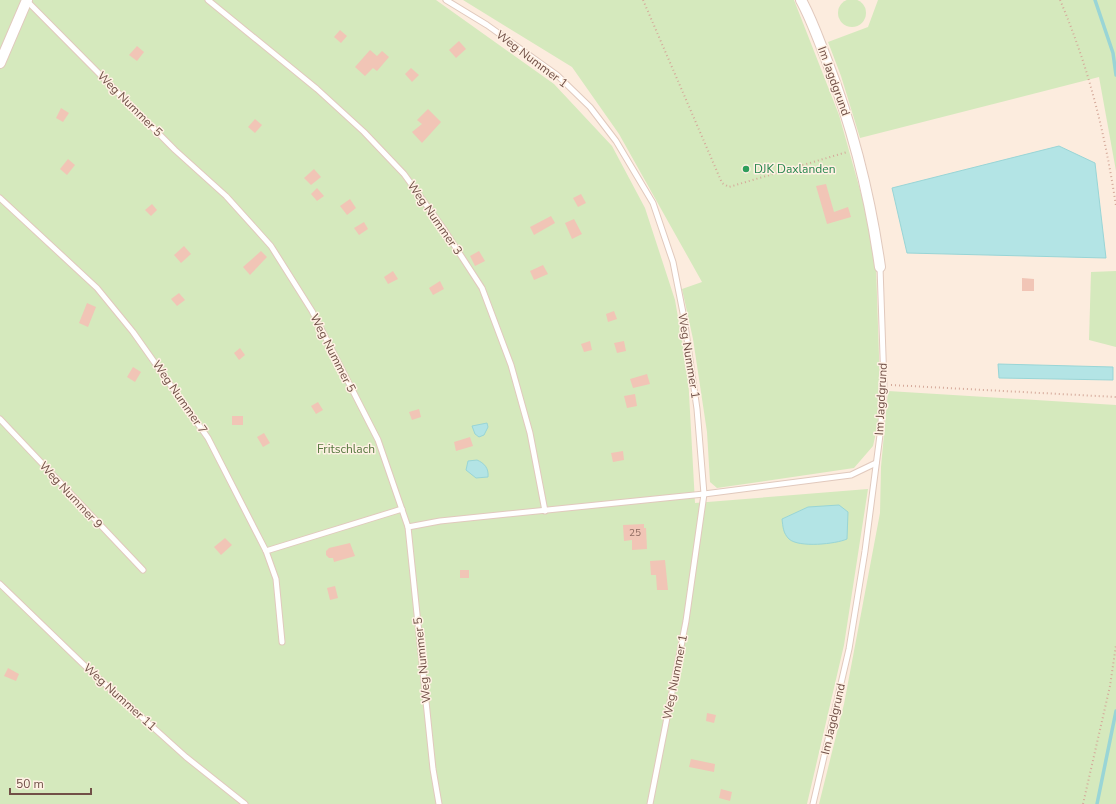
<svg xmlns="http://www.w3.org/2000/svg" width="1116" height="804" font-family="'Nunito Sans',sans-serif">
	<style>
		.green { fill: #d5e9bd }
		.water { fill: #b3e4e5; stroke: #99d5d6 }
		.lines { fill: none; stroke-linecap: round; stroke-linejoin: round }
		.stream { stroke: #99d5d6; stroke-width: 3.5 }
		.building { fill: #f1c5b6 }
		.service-casing { stroke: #e1c9bd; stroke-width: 7 }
		.minor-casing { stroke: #e1c9bd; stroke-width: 12 }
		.path { stroke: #d5a99a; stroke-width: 2; stroke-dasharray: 1 3; stroke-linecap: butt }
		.service { stroke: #fff; stroke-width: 5 }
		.minor { stroke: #fff; stroke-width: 10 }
		.leisure-dot { fill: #2e9e5b; stroke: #fff1e4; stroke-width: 1.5 }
		.labels { text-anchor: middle; stroke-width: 3; stroke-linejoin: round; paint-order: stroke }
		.number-label { font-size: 10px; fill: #916d63 }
		.street-label { font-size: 12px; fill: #715047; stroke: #fff1e4 }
		.leisure-label { font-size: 12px; fill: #27864d; stroke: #fff1e4; text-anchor: start }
		.park-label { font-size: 12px; fill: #57783f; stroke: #fff1e4 }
	</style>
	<rect width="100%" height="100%" fill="#fcecde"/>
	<g class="green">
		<circle cx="852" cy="13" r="14"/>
		<polygon points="0,0 436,0 554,84 612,146 645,208 675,300 688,375 695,503 868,489 844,645 807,804 0,804"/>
		<polygon points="463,0 794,0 839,115 864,204 876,266 880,386 878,424 873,446 854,468 717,488 710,482 707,432 693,339 682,289 702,282 619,134 572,67"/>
		<polygon points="878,0 1116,0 1116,171 1099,77 860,138 841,76 828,42 868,27"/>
		<polygon points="1116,271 1116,347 1089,340 1091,272"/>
		<polygon points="888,391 1116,405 1116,804 819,804 844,704 880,513 881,467"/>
	</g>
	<g class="water">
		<polygon points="1059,146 1095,163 1106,258 907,253 892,188"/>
		<polygon points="998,364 1113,367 1113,380 999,378"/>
		<polygon points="487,423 488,427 484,435 479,437 475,434 472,426"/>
		<path d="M 477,460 C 484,463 489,468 488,477 L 476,478 L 466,470 L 468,461 Z"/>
		<path d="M 839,505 L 848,512 L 847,539 C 836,544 799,548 789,539 C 783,533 783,527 782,519 L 808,507 Z"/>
	</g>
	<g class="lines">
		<g class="stream">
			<polyline points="1095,0 1113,53 1116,75"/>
			<polyline points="1097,804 1116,711"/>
		</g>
	</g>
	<g class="building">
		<polygon points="340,30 347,36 341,43 334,37"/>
		<polygon points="459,41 466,49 456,58 449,50"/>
		<polygon points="137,46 144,52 137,61 129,55"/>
		<polygon points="370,50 377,56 382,51 389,57 377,71 373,68 365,76 355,67"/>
		<polygon points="411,68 419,75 412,82 405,74"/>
		<polygon points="61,108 69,113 63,122 56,118"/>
		<polygon points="428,109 441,122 422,143 412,132 422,124 417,120"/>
		<polygon points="255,119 262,125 255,133 248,127"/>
		<polygon points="68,159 75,165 67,175 60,169"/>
		<polygon points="314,169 321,177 311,185 304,178"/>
		<polygon points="826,184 834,212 848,207 851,217 827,224 816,186"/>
		<polygon points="317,188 324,196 317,201 311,194"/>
		<polygon points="581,194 586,203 578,207 573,198"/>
		<polygon points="350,199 356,208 347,215 340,206"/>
		<polygon points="152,204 157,210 151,216 145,210"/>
		<polygon points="551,216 555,223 534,235 530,227"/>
		<polygon points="574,219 582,234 572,239 565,223"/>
		<polygon points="364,222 368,229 359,235 354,228"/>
		<polygon points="184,246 191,254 181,263 174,255"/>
		<polygon points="261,251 267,257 250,275 243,267"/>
		<polygon points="479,251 485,261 475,266 470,256"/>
		<polygon points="543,265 548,274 534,280 530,271"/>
		<polygon points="393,271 398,279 388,284 384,277"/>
		<polygon points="1022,278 1034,279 1034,291 1022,291"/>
		<polygon points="440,281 444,289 433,295 429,288"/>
		<polygon points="179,293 185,300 177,306 171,299"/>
		<polygon points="87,303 96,307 88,327 79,323"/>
		<polygon points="614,311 617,319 608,322 606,314"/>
		<polygon points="590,341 592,350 584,352 581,344"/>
		<polygon points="624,341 626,351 617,353 614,343"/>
		<polygon points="240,348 245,355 239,360 234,353"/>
		<polygon points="133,367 141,372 135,382 127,377"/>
		<polygon points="647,374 650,384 633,388 630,379"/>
		<polygon points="635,394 637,406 627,408 624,396"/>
		<polygon points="318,402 323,410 316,414 311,406"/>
		<polygon points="419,409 421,417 412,420 409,412"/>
		<rect x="232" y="416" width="11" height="9"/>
		<polygon points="264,433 270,443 263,447 257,437"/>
		<polygon points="470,437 473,446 456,451 454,442"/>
		<polygon points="623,451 624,460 613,462 611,453"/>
		<polygon points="644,524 644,528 646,528 647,549 632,550 632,540 624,541 623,525"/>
		<polygon points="225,538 232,545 221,555 214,547"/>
		<polygon points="350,543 355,556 334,562 333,558 329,558 326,555 326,551 329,548"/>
		<polygon points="665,560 668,590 657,590 656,575 651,575 650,561"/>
		<rect x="460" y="570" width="9" height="8"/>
		<polygon points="335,586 338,598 330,600 327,588"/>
		<polygon points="8,668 19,674 16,681 4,676"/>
		<polygon points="707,713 716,715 714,723 706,721"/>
		<polygon points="691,759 715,764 714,772 689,767"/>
		<polygon points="721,789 732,792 730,801 719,798"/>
	</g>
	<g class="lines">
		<defs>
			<g id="service">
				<polyline points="208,0 317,89 364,132 404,174 443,228 482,288 511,365 530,433 545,511"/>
				<polyline points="446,0 487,25 557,75 590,107 616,141 653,203 673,262 684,318 697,409 704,494 686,621 650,804"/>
				<polyline points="27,1 175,150 226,196 271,246 312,311 378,440 408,527 433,769 439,804"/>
				<polyline points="0,198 97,288 133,332 208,438 266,551 276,579 282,642"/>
				<polyline points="0,419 143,570"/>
				<polyline points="408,527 440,521 704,494 851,475 876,463"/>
				<polyline points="266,551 402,509"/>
				<polyline points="0,584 85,666 186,757 245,804"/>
				<polyline points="813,804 849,649 865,551 880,435 884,385 880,267"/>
			</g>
			<g id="minor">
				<path d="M 801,0 C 812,20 819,41 827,61 C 853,128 870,196 880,267"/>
				<polyline points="0,63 27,0"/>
			</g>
		</defs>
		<use href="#service" class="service-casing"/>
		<use href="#minor" class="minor-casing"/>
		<g class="path">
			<polyline points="643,0 722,183 729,187 847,152"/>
			<path d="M 1060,0 C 1089,68 1105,133 1116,206"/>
			<polyline points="891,385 1116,397"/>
			<polyline points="1083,804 1110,686 1116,645"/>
		</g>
		<use href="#service" class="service"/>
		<use href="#minor" class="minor"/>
	</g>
	<circle class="leisure-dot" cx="746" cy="169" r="4"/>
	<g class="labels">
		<g class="number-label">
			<text x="635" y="536">25</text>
		</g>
		<g class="street-label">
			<text transform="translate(532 59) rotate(37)" y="4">Weg Nummer 1</text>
			<text transform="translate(834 81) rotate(70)" y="4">Im Jagdgrund</text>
			<text transform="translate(130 104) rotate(45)" y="4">Weg Nummer 5</text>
			<text transform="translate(435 218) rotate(55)" y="4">Weg Nummer 3</text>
			<text transform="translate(333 353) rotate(63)" y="4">Weg Nummer 5</text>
			<text transform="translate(689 356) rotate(81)" y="4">Weg Nummer 1</text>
			<text transform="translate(180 397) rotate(55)" y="4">Weg Nummer 7</text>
			<text transform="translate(881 399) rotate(-87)" y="4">Im Jagdgrund</text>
			<text transform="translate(71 495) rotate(47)" y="4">Weg Nummer 9</text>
			<text transform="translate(422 660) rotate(-96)" y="4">Weg Nummer 5</text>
			<text transform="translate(675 677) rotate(-79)" y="4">Weg Nummer 1</text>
			<text transform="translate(120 697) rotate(42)" y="4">Weg Nummer 11</text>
			<text transform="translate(833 719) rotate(-77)" y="4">Im Jagdgrund</text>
		</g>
		<g class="leisure-label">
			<text x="754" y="173">DJK Daxlanden</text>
		</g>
		<g class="park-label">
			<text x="346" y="453">Fritschlach</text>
		</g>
	</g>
	<path d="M10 788v6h81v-6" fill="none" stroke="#715047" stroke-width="2"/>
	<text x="16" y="788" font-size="12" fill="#715047" stroke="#fff1e4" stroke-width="3" paint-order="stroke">50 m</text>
</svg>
